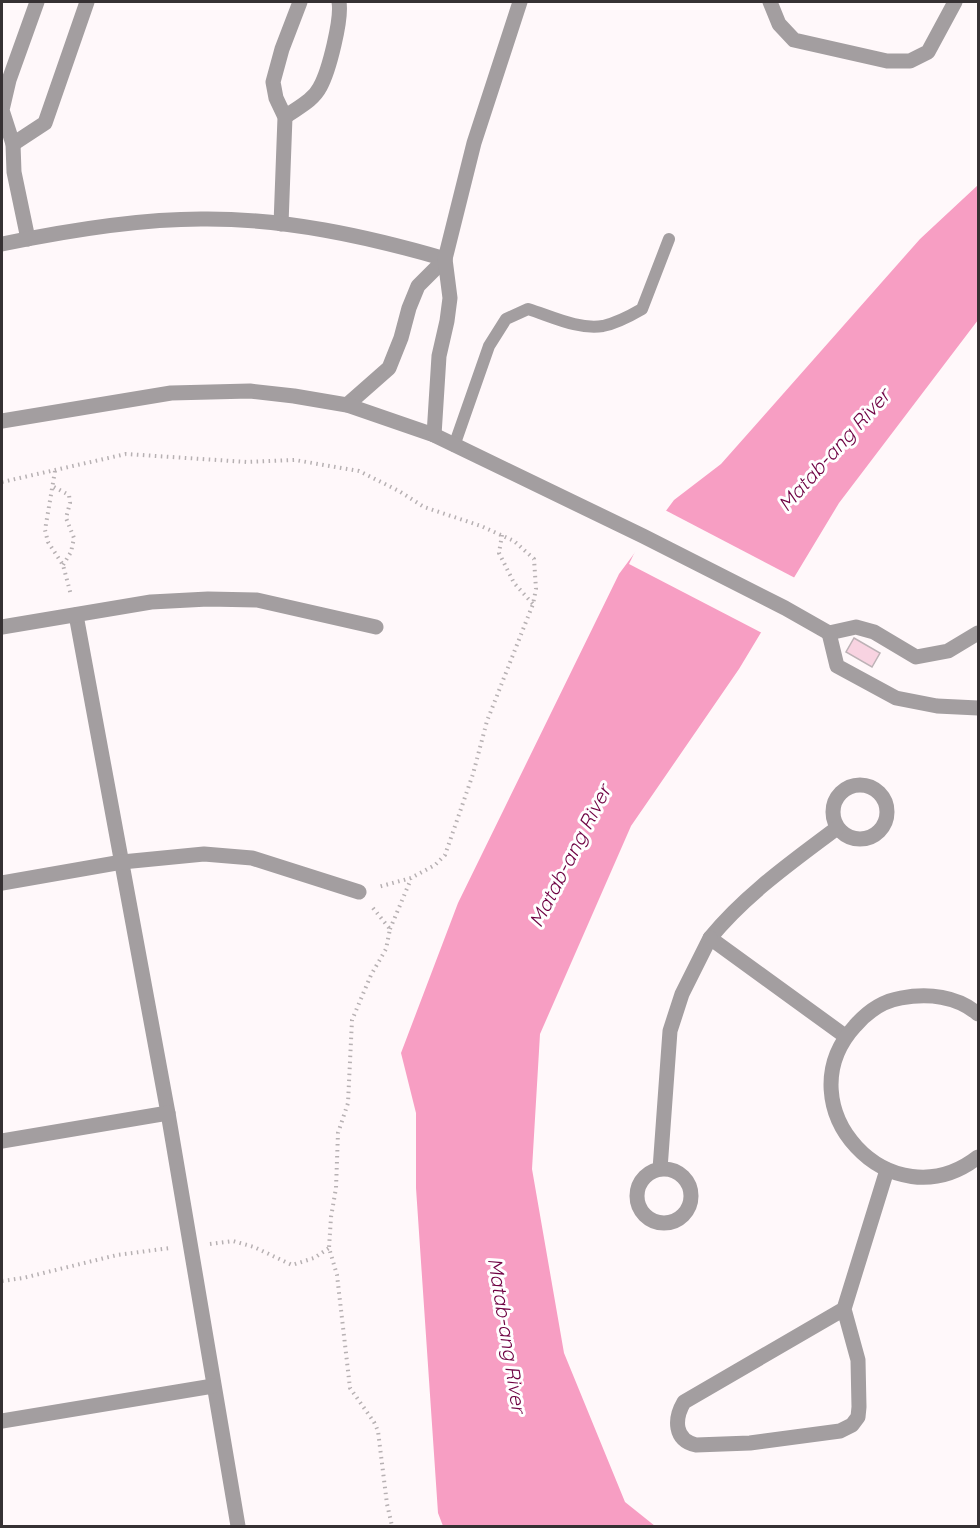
<svg xmlns="http://www.w3.org/2000/svg" width="980" height="1528" font-family="Quicksand,sans-serif">
	<style>
		.water { fill: #f79ec3 }
		.pier { fill: #fff8fa }
		.building { fill: #f8d3e1; stroke: #bdb2b6; stroke-width: 1.5 }
		.lines { fill: none; stroke-linecap: round; stroke-linejoin: round }
		.path { stroke: #b7b1b3; stroke-width: 4; stroke-dasharray: 1.5 4.5; stroke-linecap: butt }
		.service { stroke: #a39ea0; stroke-width: 12 }
		.minor { stroke: #a39ea0; stroke-width: 15 }
		.labels { text-anchor: middle; stroke-width: 6; stroke-linejoin: round; paint-order: stroke }
		.water-label { font-size: 20px; font-style: italic; fill: #6e0142; stroke: #fff }
	</style>
	<rect width="100%" height="100%" fill="#fff8fa"/>
	<polygon class="water" points="978,185 978,320 839,503 739,669 631,826 540,1034 532,1169 564,1353 625,1502 655,1526 443,1526 438,1513 416,1188 416,1113 401,1053 458,903 619,574 674,500 721,464 920,239"/>
	<polygon class="pier" points="663,509 797,579 764,634 629,564 642,537"/>
	<polygon class="building" points="854,638 880,653 872,667 846,652"/>
	<g class="lines">
		<g class="path">
			<polyline points="55,471 45,530 48,542 63,565 71,595"/>
			<polyline points="2,482 126,454 247,462 295,460 359,471 399,491 424,507 481,526 514,541 534,559 536,589 533,604 487,721 473,774 445,855 435,865 411,878 378,887"/>
			<polyline points="54,487 69,495 70,503 66,518 74,538 71,552 63,565"/>
			<polyline points="502,535 499,553 514,583 533,604"/>
			<polyline points="373,908 390,929 386,949 371,975 352,1020 348,1103 338,1133 336,1188 331,1217 329,1248 337,1275 350,1388 374,1422 378,1431 387,1504 392,1526"/>
			<polyline points="390,929 411,879"/>
			<polyline points="210,1244 233,1241 254,1247 292,1265 314,1258 329,1248"/>
			<polyline points="2,1281 23,1278 117,1255 170,1248"/>
		</g>
		<path class="service" d="M 454,446 L 489,346 L 506,319 L 528,309 C 551,316 578,330 603,326 C 617,323 630,316 642,309 L 669,239"/>
		<g class="minor">
			<polyline points="770,2 779,24 794,40 887,61 910,61 928,52 955,2"/>
			<path d="M 285,117 C 297,108 313,101 320,87 C 329,71 342,19 339,2"/>
			<polyline points="13,144 45,123 87,2"/>
			<polyline points="281,224 285,117 276,98 273,82 282,49 300,2"/>
			<polyline points="28,239 14,172 13,144 2,110 9,80 37,2"/>
			<path d="M 2,244 C 65,231 136,219 201,219 C 283,218 366,236 445,259"/>
			<polyline points="347,405 389,368 401,338 409,308 418,286 445,259"/>
			<polyline points="2,421 171,393 250,391 294,396 347,405 434,435 643,536 785,608 829,633 856,627 874,632 916,657 948,651 978,633"/>
			<polyline points="434,435 439,356 447,321 450,298 445,259 474,143 520,2"/>
			<polyline points="76,615 168,1113 238,1526"/>
			<polyline points="2,627 151,602 208,599 257,600 376,627"/>
			<polyline points="829,633 837,666 896,698 937,706 978,708"/>
			<circle cx="860" cy="812" r="27"/>
			<path d="M 837,828 C 792,862 746,894 710,938 L 845,1036"/>
			<polyline points="2,883 122,862 204,854 252,858 359,892"/>
			<path d="M 978,1014 C 957,996 928,993 901,998 C 883,1001 867,1012 855,1026 C 782,1106 891,1225 978,1157"/>
			<polyline points="2,1141 168,1113"/>
			<circle cx="664" cy="1196" r="27"/>
			<polyline points="660,1169 670,1031 682,994 710,938"/>
			<path d="M 844,1309 L 684,1402 C 674,1419 674,1440 696,1445 L 750,1443 L 840,1431 L 852,1425 L 858,1417 L 859,1407 L 858,1360 L 844,1309 L 887,1170"/>
			<polyline points="2,1421 213,1386"/>
		</g>
	</g>
	<g class="labels">
		<g class="water-label">
			<text transform="translate(834 450) rotate(-48)" y="7">Matab-ang River</text>
			<text transform="translate(570 856) rotate(-63)" y="7">Matab-ang River</text>
			<text transform="translate(507 1335) rotate(81)" y="7">Matab-ang River</text>
		</g>
	</g>
	<rect width="980" height="1528" fill="none" stroke="#363133" stroke-width="6"/>
</svg>
